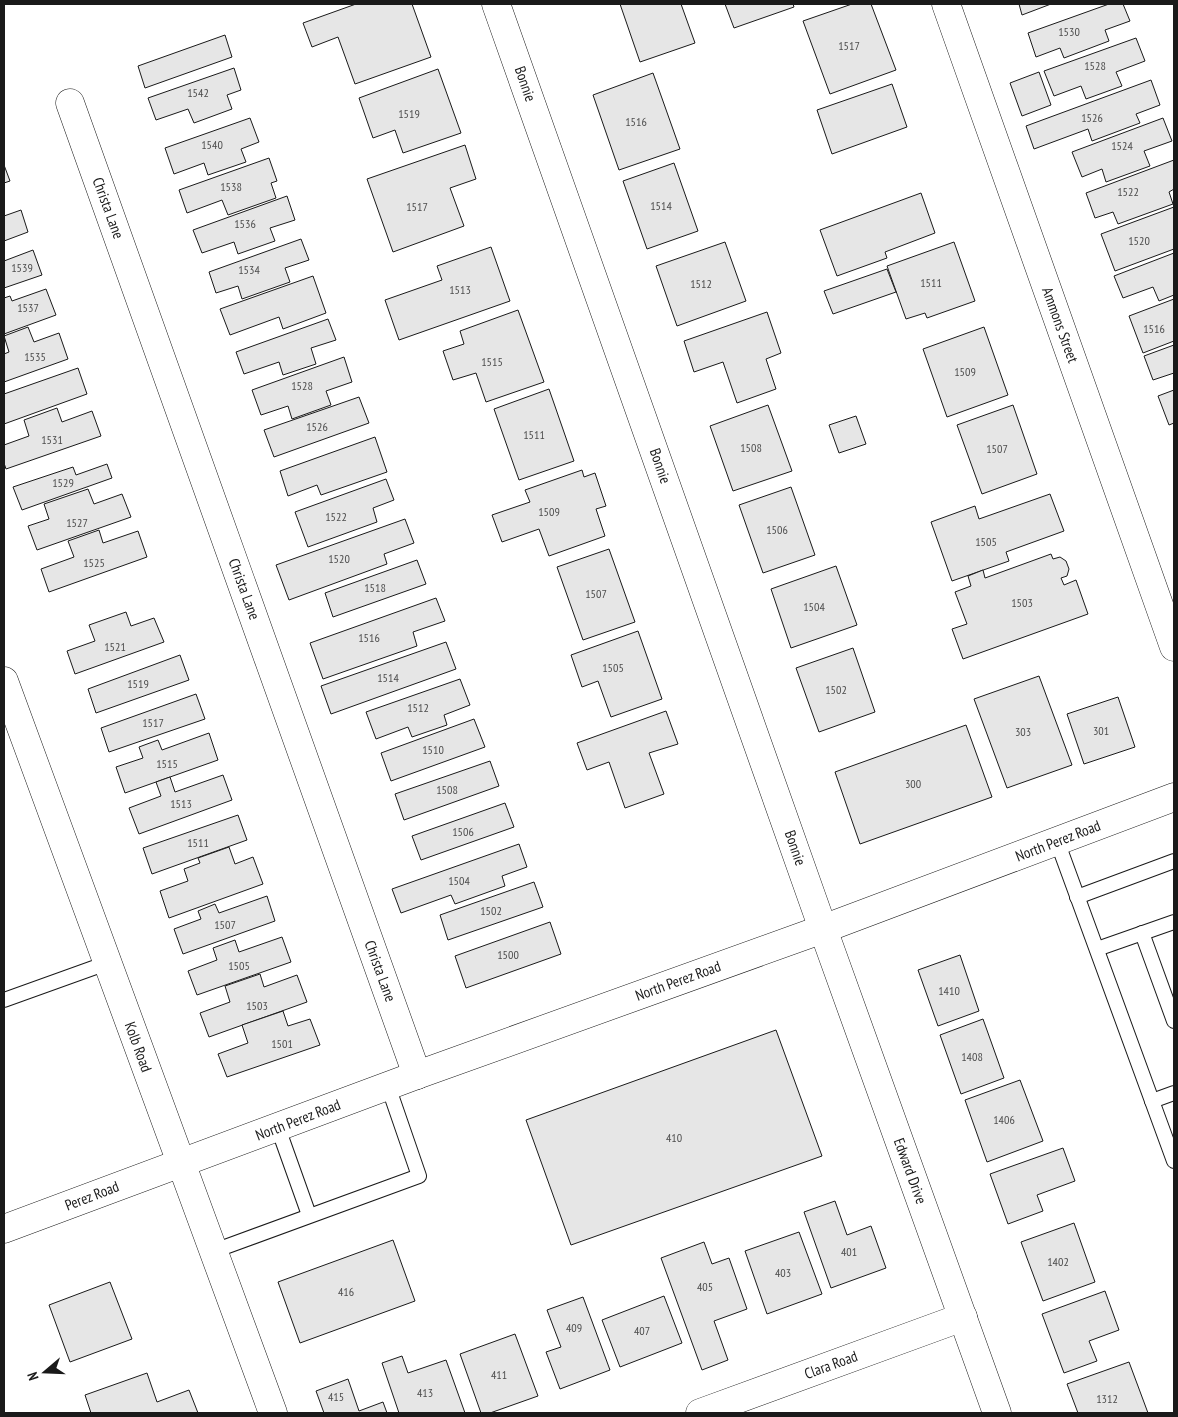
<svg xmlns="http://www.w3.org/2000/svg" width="1178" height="1417" font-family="'PT Sans Narrow',sans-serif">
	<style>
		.building { fill: #e6e6e6; stroke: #1a1a1a }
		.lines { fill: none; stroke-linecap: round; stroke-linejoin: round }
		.lane-casing { stroke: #1a1a1a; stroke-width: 16 }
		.street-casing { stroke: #1a1a1a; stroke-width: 29 }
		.secondary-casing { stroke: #1a1a1a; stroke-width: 29 }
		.lane { stroke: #fff; stroke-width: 14 }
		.street { stroke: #fff; stroke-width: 28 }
		.secondary { stroke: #fff; stroke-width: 28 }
		.labels { text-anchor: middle; stroke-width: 4; stroke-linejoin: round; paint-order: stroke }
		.number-label { font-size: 12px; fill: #4d4d4d }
		.street-label { font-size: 15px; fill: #1a1a1a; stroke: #fff }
	</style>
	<rect width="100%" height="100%" fill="#fff"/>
	<g class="building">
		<polygon points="356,4 412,4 431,57 355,84 338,37 312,47 303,23"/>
		<polygon points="620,4 681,4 695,43 640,62"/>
		<polygon points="725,4 793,4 794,7 734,28"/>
		<polygon points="852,4 871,4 896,70 830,94 803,21"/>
		<polygon points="1019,4 1051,4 1022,15"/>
		<polygon points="1109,4 1123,4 1130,21 1105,30 1109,41 1064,58 1060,48 1036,57 1028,33"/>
		<polygon points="225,35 232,57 145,88 138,66"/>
		<polygon points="1136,38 1145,61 1116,72 1122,86 1086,99 1081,86 1054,96 1044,71"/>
		<polygon points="234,68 241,90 227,95 232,109 194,123 188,109 156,120 148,98"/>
		<polygon points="438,69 461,133 403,153 395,130 373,138 359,98"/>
		<polygon points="1039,72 1051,105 1022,116 1010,83"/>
		<polygon points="653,73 680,149 619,170 593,95"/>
		<polygon points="1151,80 1160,105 1136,114 1140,123 1092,141 1088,129 1034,149 1026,126"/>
		<polygon points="892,84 907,127 832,154 817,110"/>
		<polygon points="250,118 259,142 241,149 246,162 208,175 204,163 174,174 165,148"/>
		<polygon points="1163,118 1172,141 1144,151 1150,166 1106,182 1102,169 1082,177 1072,152"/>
		<polygon points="465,145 476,179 450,188 464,226 393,252 367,179"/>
		<polygon points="269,158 277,181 271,183 276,198 228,215 222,200 187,213 179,190"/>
		<polygon points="1174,160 1174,189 1169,192 1173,204 1118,224 1113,212 1095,218 1086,193"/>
		<polygon points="674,163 698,231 647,249 623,181"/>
		<polygon points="4,165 10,181 4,183"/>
		<polygon points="921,193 935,233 885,252 887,258 837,276 820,230"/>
		<polygon points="287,196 295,220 270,228 275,241 238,254 234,242 202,253 193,230"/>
		<polygon points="1174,207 1174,249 1115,271 1101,234"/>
		<polygon points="21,210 28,232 4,241 4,216"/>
		<polygon points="301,239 309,260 285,268 290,282 242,299 238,286 216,293 209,272"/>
		<polygon points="725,242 746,301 677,326 656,266"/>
		<polygon points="954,242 975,301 927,318 925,313 906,319 887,266"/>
		<polygon points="491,247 510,301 399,340 385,300 442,280 437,266"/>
		<polygon points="33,250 42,275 4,288 4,261"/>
		<polygon points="1174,253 1174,295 1159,301 1153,287 1123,298 1114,276"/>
		<polygon points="887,269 896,292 833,314 824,291"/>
		<polygon points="313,276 326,313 283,329 279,317 230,335 220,309"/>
		<polygon points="46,289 56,315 4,334 4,298 10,296 12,301"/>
		<polygon points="1174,299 1174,341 1143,353 1129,316"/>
		<polygon points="518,310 544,382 486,402 476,373 453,380 443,351 464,344 460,331"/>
		<polygon points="767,312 781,353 766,359 776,389 737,403 723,362 694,372 684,341"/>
		<polygon points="328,319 336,340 311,348 316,364 283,375 279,362 244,374 236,352"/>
		<polygon points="28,327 34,342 59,333 68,359 4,382 4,354 9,352 4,336"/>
		<polygon points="984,327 1008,395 947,417 923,349"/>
		<polygon points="1174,345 1174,373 1153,380 1144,356"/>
		<polygon points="344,357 352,382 326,391 331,405 292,419 288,406 261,415 252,390"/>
		<polygon points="78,368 87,394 4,424 4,394"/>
		<polygon points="549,389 574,461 519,480 494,409"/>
		<polygon points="1174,390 1174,423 1169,425 1158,396"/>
		<polygon points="359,397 369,423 274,457 264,430"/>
		<polygon points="768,405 792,471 733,491 710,426"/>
		<polygon points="1013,405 1037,474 982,494 957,425"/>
		<polygon points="57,408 62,422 92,411 101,436 6,469 4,463 4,445 29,436 24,420"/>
		<polygon points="856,416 866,444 839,453 829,425"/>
		<polygon points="375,437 387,472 321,495 317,485 288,496 280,471"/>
		<polygon points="107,464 112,478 22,510 13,487 73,467 76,475"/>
		<polygon points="582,470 584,477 595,473 606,506 596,509 605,536 549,556 539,529 502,542 492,515 530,502 525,490"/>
		<polygon points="386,479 394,500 373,508 377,522 308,547 295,512"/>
		<polygon points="791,487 815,555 763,573 739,505"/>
		<polygon points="88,489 94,504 122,494 131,517 37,550 28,526 49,519 44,504"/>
		<polygon points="1050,494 1064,531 1006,552 1009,561 952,581 931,522 975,506 979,519"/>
		<polygon points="405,519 414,543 384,554 387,564 289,600 276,565"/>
		<polygon points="99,530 103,543 138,531 147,557 49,592 41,569 74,557 68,541"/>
		<polygon points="609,549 635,622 583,640 557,567"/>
		<polygon points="1051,554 1053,559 1060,557 1066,561 1069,569 1067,576 1061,578 1064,585 1076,580 1088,614 963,659 952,629 967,624 955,592 971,586 968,576 983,570 985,578"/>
		<polygon points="417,560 426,584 333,617 325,593"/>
		<polygon points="836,566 857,625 791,648 771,589"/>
		<polygon points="436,598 445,621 413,632 417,646 323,679 310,643"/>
		<polygon points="126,612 131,626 154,618 164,642 75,674 67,651 95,641 89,625"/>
		<polygon points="638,631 662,699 611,717 598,681 582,687 571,655"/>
		<polygon points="446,642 456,669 331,714 321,686"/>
		<polygon points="853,648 875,712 819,732 796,668"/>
		<polygon points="180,655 189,680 96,713 88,689"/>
		<polygon points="1039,676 1072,765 1007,788 974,699"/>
		<polygon points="460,679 470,705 444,715 447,725 412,737 408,727 376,739 366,712"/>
		<polygon points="196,694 205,719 109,752 101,728"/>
		<polygon points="1118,697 1135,747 1084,764 1067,714"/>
		<polygon points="666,711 678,744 649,753 664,794 625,808 609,762 587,770 577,743"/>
		<polygon points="474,719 485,747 391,781 381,753"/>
		<polygon points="966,725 992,797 860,844 835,772"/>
		<polygon points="209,733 218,760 125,793 116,767 143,758 139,747 158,740 162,750"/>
		<polygon points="490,761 499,786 404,820 395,794"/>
		<polygon points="223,775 232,800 139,834 129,808 161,796 156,782 170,777 175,792"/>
		<polygon points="505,803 514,827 421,860 412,836"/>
		<polygon points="238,815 247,840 152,874 143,848"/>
		<polygon points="519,844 527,867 502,876 505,886 455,904 451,895 401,913 392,889"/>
		<polygon points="229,847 235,864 253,857 263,884 169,918 160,891 188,881 184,869 200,863 198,858"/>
		<polygon points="534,882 543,907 448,940 440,915"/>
		<polygon points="267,896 275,921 183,954 174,929 201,919 198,911 215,904 219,913"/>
		<polygon points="550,922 561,954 466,988 455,956"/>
		<polygon points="282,937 291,962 197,995 188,971 217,960 213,948 235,940 239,952"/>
		<polygon points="960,955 979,1011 938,1026 918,970"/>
		<polygon points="260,974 264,987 297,975 307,1002 209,1037 200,1013 230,1002 225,986"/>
		<polygon points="283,1011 288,1026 310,1019 320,1045 227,1077 218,1054 248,1043 242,1025"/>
		<polygon points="983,1019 1004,1078 961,1094 940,1035"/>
		<polygon points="776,1030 822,1156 571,1245 526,1120"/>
		<polygon points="1020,1080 1043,1141 987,1162 965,1100"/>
		<polygon points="1063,1148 1075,1181 1037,1195 1043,1211 1008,1224 990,1174"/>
		<polygon points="835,1201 847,1235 871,1226 886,1268 831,1288 804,1212"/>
		<polygon points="1074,1223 1095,1282 1043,1301 1021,1242"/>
		<polygon points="799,1232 822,1294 767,1314 745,1251"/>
		<polygon points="393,1240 415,1301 300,1343 278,1282"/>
		<polygon points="704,1242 712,1264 729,1258 747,1309 714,1321 728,1360 702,1370 661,1258"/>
		<polygon points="110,1282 132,1339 70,1362 49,1305"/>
		<polygon points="1105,1291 1119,1330 1089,1341 1097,1361 1064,1373 1042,1314"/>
		<polygon points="664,1296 682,1343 620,1367 602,1320"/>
		<polygon points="583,1297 610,1370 560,1389 546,1352 561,1347 547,1310"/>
		<polygon points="515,1334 538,1396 490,1413 481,1413 460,1354"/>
		<polygon points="402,1356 408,1373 446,1360 465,1413 399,1413 382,1363"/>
		<polygon points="1129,1362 1148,1413 1078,1413 1067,1384"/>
		<polygon points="147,1373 157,1402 189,1390 198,1413 91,1413 85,1395"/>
		<polygon points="348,1379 359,1411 383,1402 387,1413 324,1413 316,1391"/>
	</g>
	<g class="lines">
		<defs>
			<g id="lane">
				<polyline points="1057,841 1174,1161"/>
				<polyline points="1077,897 1174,861"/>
				<polyline points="1142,933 1174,1021"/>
				<polyline points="1097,949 1174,922"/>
				<polyline points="4,1000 107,963"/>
				<polyline points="1152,1101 1174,1093"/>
				<polyline points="278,1128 309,1215"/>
				<polyline points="214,1251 419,1176 388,1086"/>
			</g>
			<g id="street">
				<polyline points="496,4 823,929 997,1413"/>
				<polyline points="946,4 1174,647"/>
				<polyline points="70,103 417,1075"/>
				<polyline points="4,681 273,1413"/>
				<polyline points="700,1413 963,1317"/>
			</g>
			<polyline id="secondary" points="4,1229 417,1075 823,929 1174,797"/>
		</defs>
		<use href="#lane" class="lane-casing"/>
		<use href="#street" class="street-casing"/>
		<use href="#secondary" class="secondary-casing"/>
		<use href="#lane" class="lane"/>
		<use href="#street" class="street"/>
		<use href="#secondary" class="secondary"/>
	</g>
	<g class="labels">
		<g class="number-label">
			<text x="1069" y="36">1530</text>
			<text x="849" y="50">1517</text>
			<text x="1095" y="70">1528</text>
			<text x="198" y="97">1542</text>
			<text x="409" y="118">1519</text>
			<text x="1092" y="122">1526</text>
			<text x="636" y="126">1516</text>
			<text x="212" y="149">1540</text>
			<text x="1122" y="150">1524</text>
			<text x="231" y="191">1538</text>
			<text x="1128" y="196">1522</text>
			<text x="661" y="210">1514</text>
			<text x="417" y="211">1517</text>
			<text x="245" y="228">1536</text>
			<text x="1139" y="245">1520</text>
			<text x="22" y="272">1539</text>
			<text x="249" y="274">1534</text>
			<text x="931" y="287">1511</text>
			<text x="701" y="288">1512</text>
			<text x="460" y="294">1513</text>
			<text x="28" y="312">1537</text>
			<text x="1154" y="333">1516</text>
			<text x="35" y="361">1535</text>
			<text x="492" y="366">1515</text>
			<text x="965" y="376">1509</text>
			<text x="302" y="390">1528</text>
			<text x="317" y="431">1526</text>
			<text x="534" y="439">1511</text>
			<text x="52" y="444">1531</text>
			<text x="751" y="452">1508</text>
			<text x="997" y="453">1507</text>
			<text x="63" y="487">1529</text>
			<text x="549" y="516">1509</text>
			<text x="336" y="521">1522</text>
			<text x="77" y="527">1527</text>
			<text x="777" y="534">1506</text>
			<text x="986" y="546">1505</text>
			<text x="339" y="563">1520</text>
			<text x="94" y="567">1525</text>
			<text x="375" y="592">1518</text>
			<text x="596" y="598">1507</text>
			<text x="1022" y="607">1503</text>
			<text x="814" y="611">1504</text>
			<text x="369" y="642">1516</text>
			<text x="115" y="651">1521</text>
			<text x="613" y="672">1505</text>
			<text x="388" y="682">1514</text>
			<text x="138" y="688">1519</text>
			<text x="836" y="694">1502</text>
			<text x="418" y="712">1512</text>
			<text x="153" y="727">1517</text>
			<text x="1101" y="735">301</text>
			<text x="1023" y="736">303</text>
			<text x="433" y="754">1510</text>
			<text x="167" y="768">1515</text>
			<text x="913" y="788">300</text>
			<text x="447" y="794">1508</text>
			<text x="181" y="808">1513</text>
			<text x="463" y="836">1506</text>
			<text x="198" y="847">1511</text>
			<text x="459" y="885">1504</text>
			<text x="491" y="915">1502</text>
			<text x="225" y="929">1507</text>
			<text x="508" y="959">1500</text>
			<text x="239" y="970">1505</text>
			<text x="949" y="995">1410</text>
			<text x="257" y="1010">1503</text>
			<text x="282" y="1048">1501</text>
			<text x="972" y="1061">1408</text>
			<text x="1004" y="1124">1406</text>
			<text x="674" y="1142">410</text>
			<text x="849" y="1256">401</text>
			<text x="1058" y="1266">1402</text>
			<text x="783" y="1277">403</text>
			<text x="705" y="1291">405</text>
			<text x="346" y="1296">416</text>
			<text x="574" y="1332">409</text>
			<text x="642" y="1335">407</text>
			<text x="499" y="1379">411</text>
			<text x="425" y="1397">413</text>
			<text x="336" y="1401">415</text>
			<text x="1107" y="1403">1312</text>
		</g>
		<g class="street-label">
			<text transform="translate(525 84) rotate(71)" y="5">Bonnie</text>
			<text transform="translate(108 208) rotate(70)" y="5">Christa Lane</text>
			<text transform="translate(1060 325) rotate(70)" y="5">Ammons Street</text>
			<text transform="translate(660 466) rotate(71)" y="5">Bonnie</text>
			<text transform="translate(244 589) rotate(70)" y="5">Christa Lane</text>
			<text transform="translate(1058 841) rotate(-21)" y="5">North Perez Road</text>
			<text transform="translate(795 848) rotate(71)" y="5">Bonnie</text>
			<text transform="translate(380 971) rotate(70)" y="5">Christa Lane</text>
			<text transform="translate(678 981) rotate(-20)" y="5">North Perez Road</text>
			<text transform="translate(138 1047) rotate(70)" y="5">Kolb Road</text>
			<text transform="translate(298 1120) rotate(-21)" y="5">North Perez Road</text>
			<text transform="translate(910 1171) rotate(70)" y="5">Edward Drive</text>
			<text transform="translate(92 1196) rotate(-21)" y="5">Perez Road</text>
			<text transform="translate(831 1365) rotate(-20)" y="5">Clara Road</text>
		</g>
	</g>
	<rect width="1178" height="1417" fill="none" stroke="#1a1a1a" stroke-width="10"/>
	<g transform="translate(45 1372) rotate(251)" stroke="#ffffff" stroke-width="4" paint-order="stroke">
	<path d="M0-4L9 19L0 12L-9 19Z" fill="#1a1a1a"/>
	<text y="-8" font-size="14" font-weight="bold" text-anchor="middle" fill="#1a1a1a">N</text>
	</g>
</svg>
